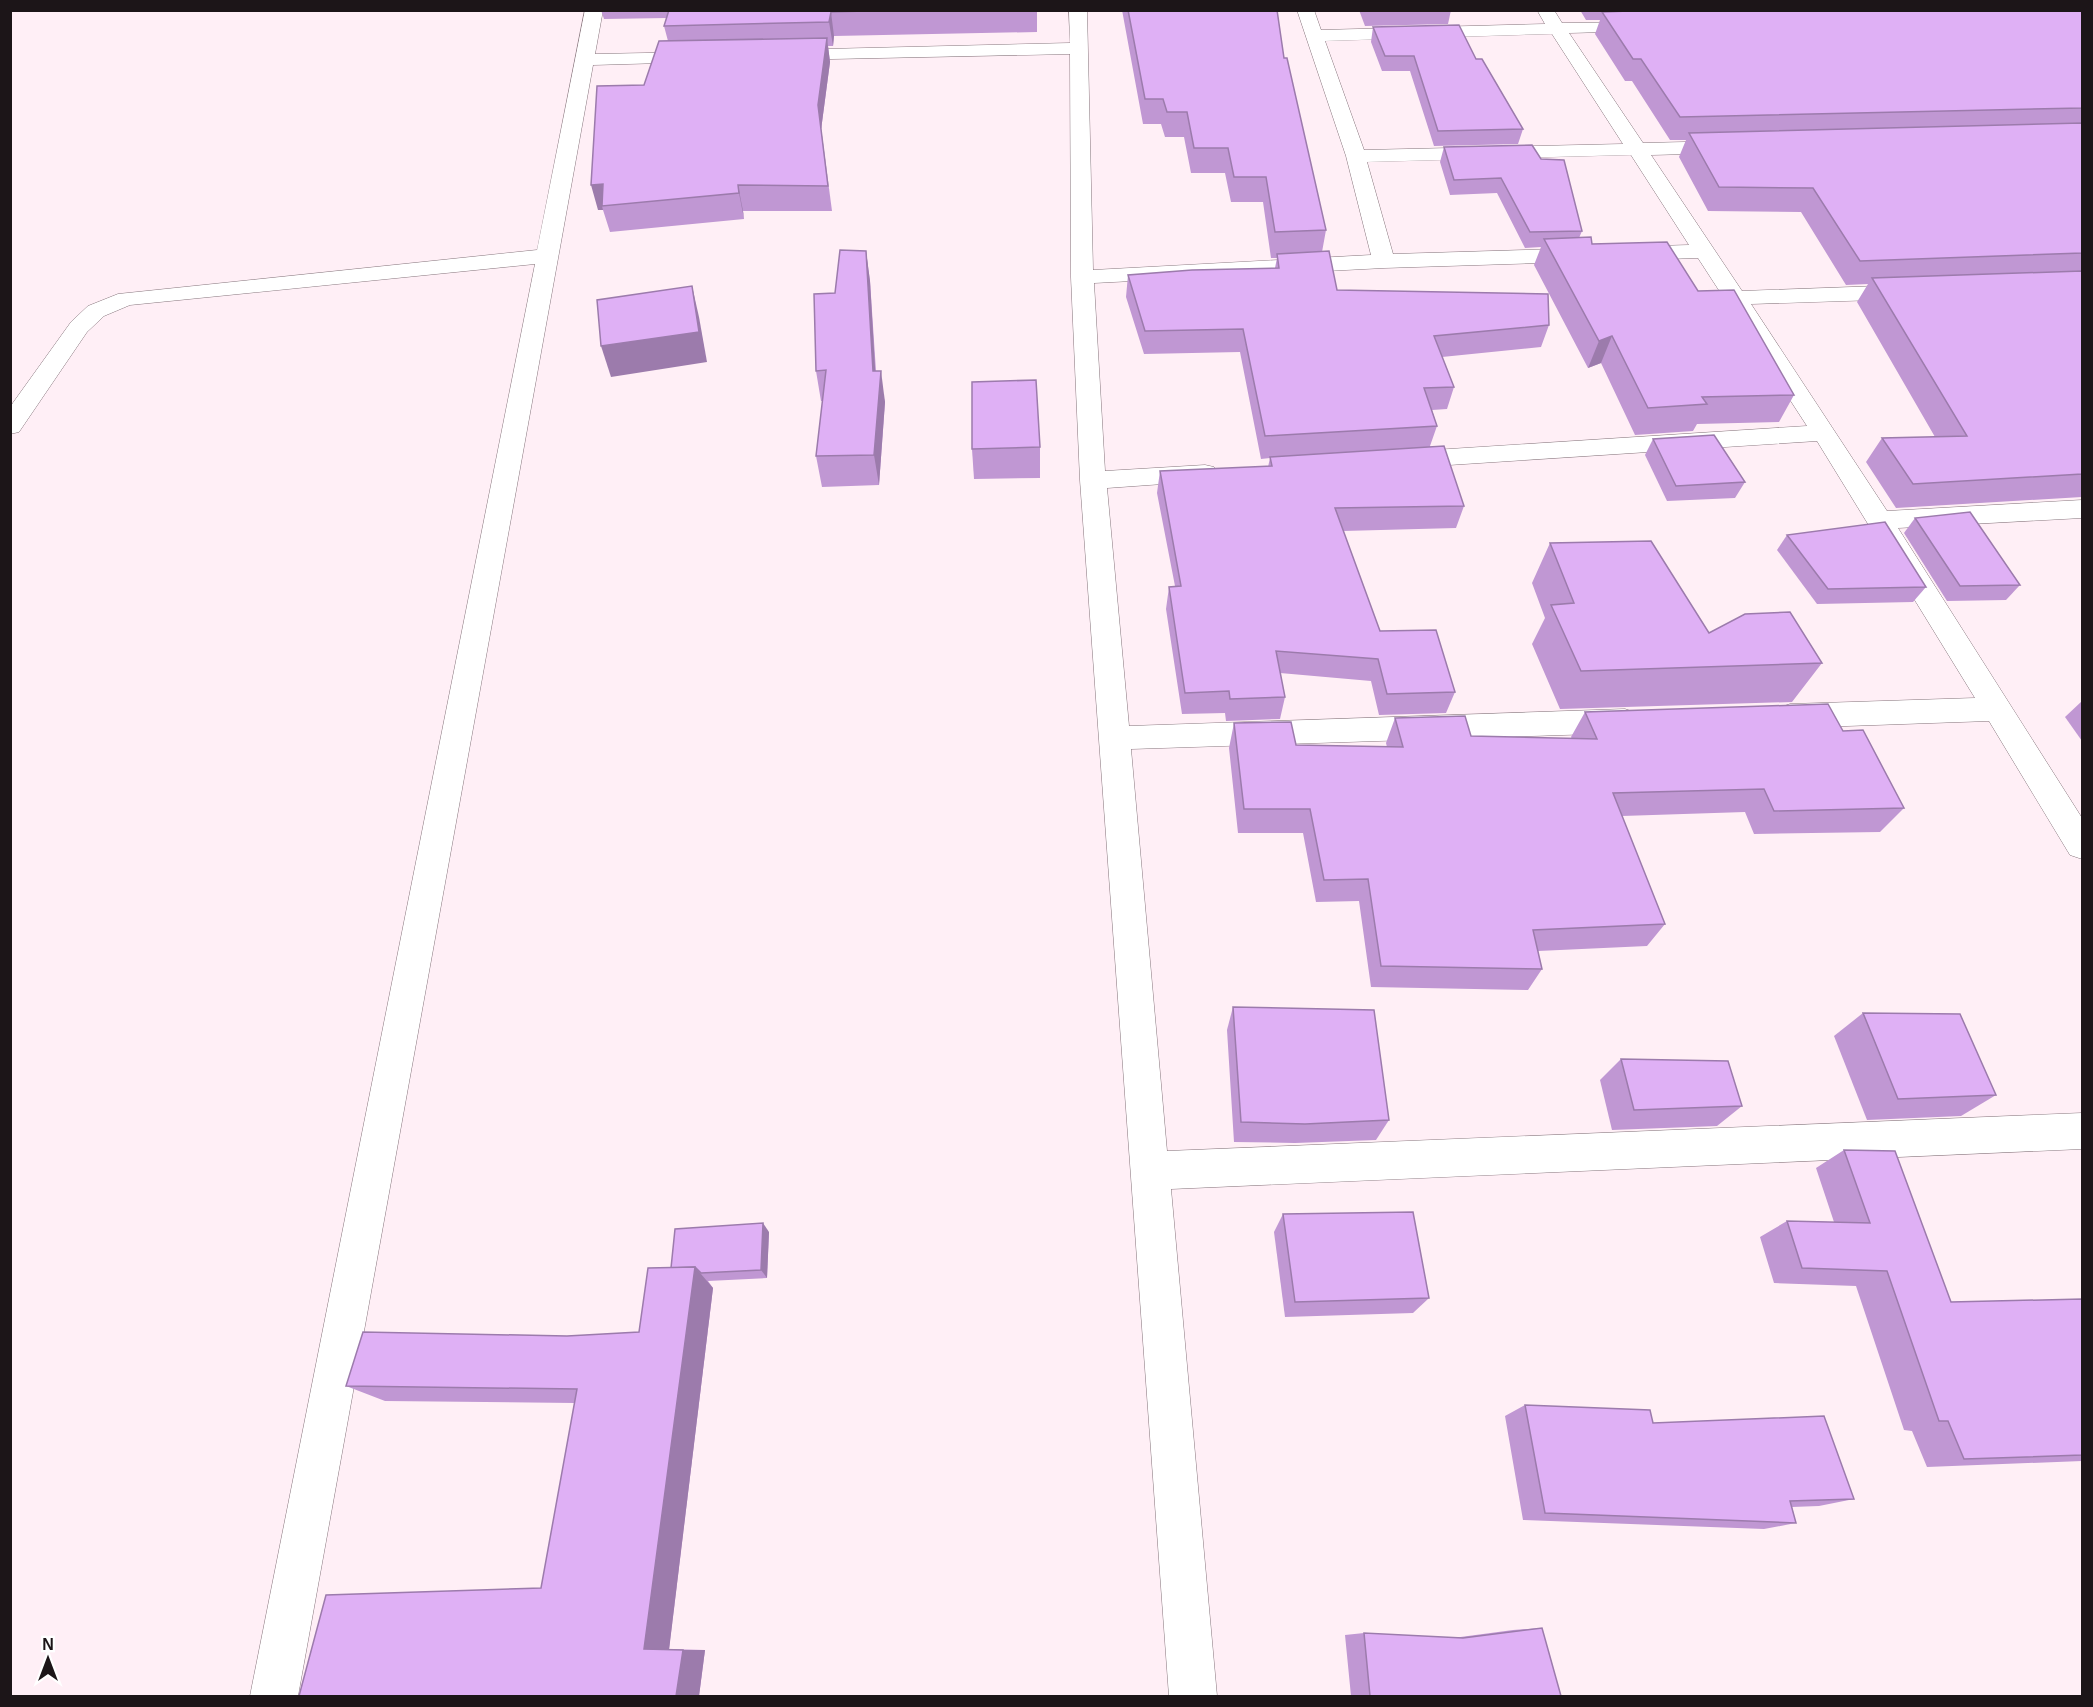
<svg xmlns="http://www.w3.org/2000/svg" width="2093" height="1707" font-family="Arial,sans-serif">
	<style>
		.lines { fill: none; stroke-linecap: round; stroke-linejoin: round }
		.street-casing { stroke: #86757c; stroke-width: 1 }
		.street { fill: #fff; fill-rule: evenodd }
		.wall { fill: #c097d3 }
		.shaded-wall { fill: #9c7bac }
		.building { fill: #dfb0f5; stroke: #9c7bac; stroke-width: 1.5 }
	</style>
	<rect width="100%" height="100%" fill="#ffeff6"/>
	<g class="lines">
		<defs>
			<g id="street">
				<polygon points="585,10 603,10 595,54 697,52 706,57 697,62 593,65 298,1696 250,1696 535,264 130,305 104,316 87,332 19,432 10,434 10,407 71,322 88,306 118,294 537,250"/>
				<path d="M 1069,10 L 1087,10 L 1093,270 L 1371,255 L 1346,156 L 1297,10 L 1314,10 L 1321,30 L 1545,24 L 1537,10 L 1554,10 L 1562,23 L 1647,22 L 1650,26 L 1641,31 L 1569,33 L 1643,143 L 1727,141 L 1734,143 L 1737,147 L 1734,151 L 1727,153 L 1651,155 L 1742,291 L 1906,285 L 1914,287 L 1917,292 L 1914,297 L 1906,299 L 1751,304 L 1887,511 L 2082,500 L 2082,518 L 1898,528 L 2082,818 L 2082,859 L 2070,855 L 1989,721 L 1790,728 L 1779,724 L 1775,716 L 1779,708 L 1790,704 L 1975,698 L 1817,441 L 1403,468 L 1394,466 L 1390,460 L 1394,454 L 1403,452 L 1807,426 L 1698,258 L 1384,268 L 1094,283 L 1105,471 L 1205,465 L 1214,467 L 1218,473 L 1214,479 L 1205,481 L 1107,488 L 1129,726 L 1625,709 L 1636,713 L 1640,721 L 1636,729 L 1625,733 L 1131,749 L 1167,1151 L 2082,1113 L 2082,1149 L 1171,1189 L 1217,1696 L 1169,1696 L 1080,480 L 1071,277 L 1070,54 L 785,60 L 776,55 L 785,50 L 1070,43 ZM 1552,34 L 1623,144 L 1364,150 L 1325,41 ZM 1631,155 L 1689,245 L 1393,254 L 1367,162 Z"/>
			</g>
		</defs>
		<use href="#street" class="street-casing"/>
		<use href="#street" class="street"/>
	</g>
	<g class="wall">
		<polygon points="601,10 1037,10 1037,32 834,36 833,46 828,46 830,62 821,130 832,211 743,211 744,219 610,232 603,210 598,210 644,85 668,41 664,26 667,18 604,19"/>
		<polygon points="1122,10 1277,10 1284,58 1326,230 1322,252 1337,290 1549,325 1541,347 1442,357 1454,387 1447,409 1432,410 1437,426 1430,446 1464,506 1456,528 1343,531 1380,631 1455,692 1446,713 1379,715 1371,681 1280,673 1285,697 1280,719 1226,721 1225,713 1182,714 1166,609 1169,587 1175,586 1157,493 1160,471 1268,467 1270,458 1261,459 1240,352 1144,354 1126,297 1128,275 1275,268 1277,258 1271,258 1263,202 1231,202 1225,173 1191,173 1184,137 1165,137 1161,124 1143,124"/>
		<polygon points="1359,10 1451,10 1448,24 1365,26"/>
		<polygon points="1580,10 2082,10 2082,497 1896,508 1866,462 1882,438 1935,437 1857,302 1868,284 1846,285 1801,212 1708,211 1679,157 1686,140 1670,140 1632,81 1625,81 1595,34 1600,20 1586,20"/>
		<polygon points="1373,27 1476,59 1523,129 1518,144 1434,146 1410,71 1382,71 1371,42"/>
		<polygon points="1532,145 1582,231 1579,238 1698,291 1794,395 1779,422 1697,424 1693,431 1635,435 1601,363 1588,368 1534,265 1541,247 1525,248 1497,193 1450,195 1440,162 1444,147"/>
		<polygon points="866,251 870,281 876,371 885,402 879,485 822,487 816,456 823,401 821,401 816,371 835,293"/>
		<polygon points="1653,439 1745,482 1735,498 1667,501 1645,455"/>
		<polygon points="1040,447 1040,478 974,479 972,449"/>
		<polygon points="1915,518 2020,585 2006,600 1947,601 1904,533"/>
		<polygon points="1787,535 1926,587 1913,602 1817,604 1777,550"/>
		<polygon points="1550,543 1709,633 1822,663 1792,702 1560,709 1532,644 1545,618 1532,583"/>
		<polygon points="2082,701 2082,741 2065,717"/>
		<polygon points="1585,712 1843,731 1904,808 1880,832 1754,834 1745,812 1622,816 1665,924 1647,946 1538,951 1542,969 1528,990 1371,987 1359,901 1316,902 1303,833 1238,833 1229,748 1234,723 1296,745 1387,747 1386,743 1395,718 1471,736 1572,739 1571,737"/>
		<polygon points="1233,1007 1389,1120 1376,1140 1295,1143 1234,1142 1227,1030"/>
		<polygon points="1863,1013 1996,1095 1961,1116 1867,1120 1834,1036"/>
		<polygon points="1621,1059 1742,1106 1717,1126 1612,1130 1600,1080"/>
		<polygon points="1844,1150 1951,1302 2082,1299 2082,1461 1927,1467 1912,1431 1904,1430 1856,1286 1774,1283 1760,1237 1787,1221 1834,1222 1816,1168"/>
		<polygon points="1283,1214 1429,1298 1413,1313 1285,1317 1274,1232"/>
		<polygon points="769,1232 767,1278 708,1281 713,1288 669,1649 705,1650 699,1696 541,1588 575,1403 385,1401 346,1386 567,1336 639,1332 671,1268"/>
		<polygon points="1525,1405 1653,1423 1854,1499 1819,1506 1792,1507 1796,1523 1764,1529 1523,1520 1505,1416"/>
		<polygon points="1542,1628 1561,1696 1351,1696 1345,1635 1364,1633 1453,1638 1513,1630"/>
	</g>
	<g class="shaded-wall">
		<polygon points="831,12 834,36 833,46 829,22"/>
		<polygon points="827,38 830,62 821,130 832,211 818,105"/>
		<polygon points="603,184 602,206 603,210 598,210 591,185"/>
		<polygon points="738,185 743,211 744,219 739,193"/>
		<polygon points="866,251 870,281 877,402 873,371"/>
		<polygon points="692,286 699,317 707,362 611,377 601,346"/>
		<polygon points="1612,336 1601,363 1588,368 1599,341"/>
		<polygon points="881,371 885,402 879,485 874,455"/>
		<polygon points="763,1223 769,1232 767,1278 761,1270"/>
		<polygon points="695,1267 713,1288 669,1650 644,1649"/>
		<polygon points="683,1650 705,1650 699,1696 676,1696"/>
	</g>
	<g class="building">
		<polygon points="669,10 900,10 831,12 829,22 664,26"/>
		<polygon points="1128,10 1277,10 1284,58 1287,58 1326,230 1275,232 1266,177 1234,177 1228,148 1194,148 1187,112 1167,112 1163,99 1145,99"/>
		<polygon points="1657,10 2082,10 2082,108 1680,117 1641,59 1633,59 1602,12"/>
		<polygon points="1459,25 1476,59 1482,59 1523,129 1438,131 1414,56 1385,56 1373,27"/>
		<polygon points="827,38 818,105 828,186 738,185 739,193 602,206 603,184 591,185 597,86 644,85 659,41"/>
		<polygon points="2082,123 2082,253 1860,261 1813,188 1719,187 1689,133"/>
		<polygon points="1532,145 1541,159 1564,160 1582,231 1530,232 1501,178 1454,180 1444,147"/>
		<polygon points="1591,237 1592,244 1667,242 1698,291 1734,290 1794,395 1702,397 1707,404 1648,408 1612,336 1599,341 1544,239"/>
		<polygon points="840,250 866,251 873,371 881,371 874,455 816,456 826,370 816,371 814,294 835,293"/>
		<polygon points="1329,251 1337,290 1548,294 1549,325 1434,336 1454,387 1424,388 1437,426 1265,436 1243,329 1145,331 1128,275 1192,270 1279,268 1277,254"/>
		<polygon points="2082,271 2082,474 1913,484 1882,438 1967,436 1872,278"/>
		<polygon points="692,286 699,332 601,346 597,300"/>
		<polygon points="1036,380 1040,447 972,449 972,382"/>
		<polygon points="1714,435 1745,482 1676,486 1653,439"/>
		<polygon points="1444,446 1464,506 1335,508 1380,631 1436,630 1455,692 1387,694 1378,659 1276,651 1285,697 1230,699 1229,691 1185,693 1169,587 1181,586 1160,471 1272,466 1270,457"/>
		<polygon points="1970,512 2020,585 1960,586 1915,518"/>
		<polygon points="1885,522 1926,587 1828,589 1787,535"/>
		<polygon points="1651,541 1709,633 1745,614 1790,612 1822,663 1581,671 1551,605 1574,603 1550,543"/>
		<polygon points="1828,704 1843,731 1863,730 1904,808 1774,811 1764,789 1613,793 1665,924 1533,930 1542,969 1381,966 1368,879 1324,880 1310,809 1244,809 1234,723 1291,722 1296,745 1403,747 1395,718 1465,716 1471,736 1597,739 1585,712"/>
		<polygon points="1233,1007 1374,1010 1389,1120 1305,1124 1241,1122"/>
		<polygon points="1863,1013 1960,1014 1996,1095 1898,1099"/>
		<polygon points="1621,1059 1728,1061 1742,1106 1634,1110"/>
		<polygon points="1844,1150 1895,1151 1951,1302 2082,1299 2082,1455 1964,1459 1948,1421 1939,1421 1887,1271 1802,1268 1787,1221 1870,1223"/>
		<polygon points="1413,1212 1429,1298 1295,1302 1283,1214"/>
		<polygon points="763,1223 761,1270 701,1273 695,1267 671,1268 675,1229"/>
		<polygon points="695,1267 644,1649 683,1650 676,1696 299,1696 326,1595 541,1588 577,1389 346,1386 363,1332 567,1336 639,1332 648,1268"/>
		<polygon points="1525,1405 1650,1410 1653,1423 1824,1416 1854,1499 1790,1501 1796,1523 1545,1513"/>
		<polygon points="1542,1628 1561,1696 1370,1696 1364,1633 1463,1638"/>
	</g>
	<rect width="2093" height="1707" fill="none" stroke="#1c1518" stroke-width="24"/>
	<g transform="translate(48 1659)" stroke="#ffffff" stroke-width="4.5" paint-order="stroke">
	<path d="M0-4.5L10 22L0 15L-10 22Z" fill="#1c1518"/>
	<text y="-9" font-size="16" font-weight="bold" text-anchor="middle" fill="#1c1518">N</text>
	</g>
</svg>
